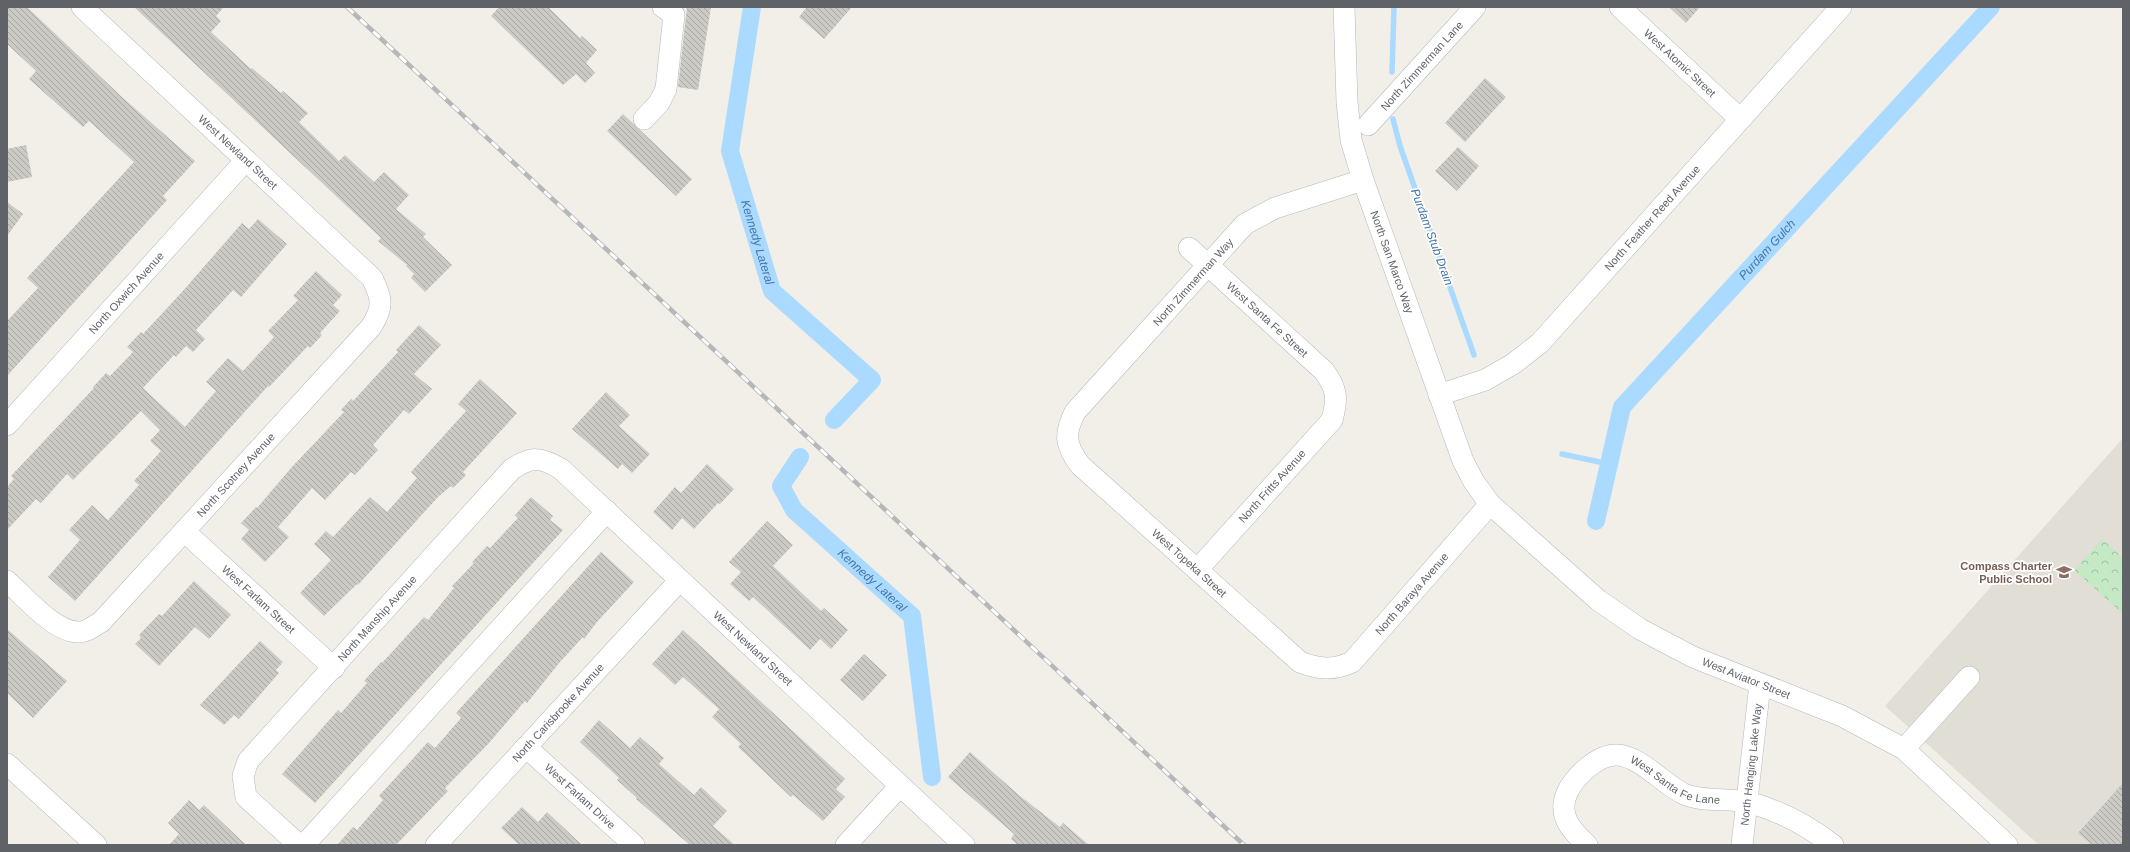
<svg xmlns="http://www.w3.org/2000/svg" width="2130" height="852" font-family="Helvetica,sans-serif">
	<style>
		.education { fill: #e1ded6 }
		.park { fill: url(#park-crowns) }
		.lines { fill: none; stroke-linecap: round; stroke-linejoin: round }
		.stream { stroke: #aadaff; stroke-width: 5.5 }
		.canal { stroke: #aadaff; stroke-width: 18 }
		.building { fill: url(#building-back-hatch) }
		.minor-casing { stroke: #b5b8bc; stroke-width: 22 }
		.minor { stroke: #fff; stroke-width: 21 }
		.rail-casing { stroke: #b6b7b8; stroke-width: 4.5 }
		.rail { stroke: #fff; stroke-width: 3; stroke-dasharray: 9; stroke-linecap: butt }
		.labels { text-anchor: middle; stroke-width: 3.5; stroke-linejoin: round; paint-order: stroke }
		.street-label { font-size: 11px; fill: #5f6368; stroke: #fff }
		.education-label { font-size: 11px; font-weight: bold; fill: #785e54; stroke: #fff; text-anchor: end }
		.water-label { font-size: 12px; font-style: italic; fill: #4174aa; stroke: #fff }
	</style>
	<defs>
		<pattern id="park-crowns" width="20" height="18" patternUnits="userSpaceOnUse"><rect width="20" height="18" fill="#c5e8c5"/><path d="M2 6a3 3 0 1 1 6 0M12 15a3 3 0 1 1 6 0" fill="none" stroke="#a3c0a4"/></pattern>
		<pattern id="building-back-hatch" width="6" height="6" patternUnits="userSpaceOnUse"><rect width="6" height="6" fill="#cccac5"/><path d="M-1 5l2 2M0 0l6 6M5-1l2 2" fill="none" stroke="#a9a8a4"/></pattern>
	</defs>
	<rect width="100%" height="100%" fill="#f1efe8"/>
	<polygon class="education" points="2123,438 2123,845 2039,845 1885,706"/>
	<polygon class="park" points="2102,539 2123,558 2123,614 2074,570"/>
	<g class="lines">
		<g class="stream">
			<polyline points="1392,72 1394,7"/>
			<polyline points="1393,119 1400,146 1474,355"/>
			<polyline points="1562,454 1609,464"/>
		</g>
		<g class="canal">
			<path id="s1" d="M 752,7 L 730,151 L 772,291 L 872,380 L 834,420"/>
			<path id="s2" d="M 800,457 L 781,486 L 794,510 L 912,616 L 932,777"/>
			<path id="s3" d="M 1596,521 L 1622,407 L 1991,7"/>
		</g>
	</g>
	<g class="building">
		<polygon points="7,7 27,7 123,98 195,161 163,196 167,200 7,376 7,321 38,288 27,278 134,162 89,121 83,127 29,79 36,71 7,44"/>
		<polygon points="134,7 224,7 216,16 221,21 211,32 251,69 252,68 281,93 283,91 308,113 299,122 339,161 345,155 374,182 384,172 409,195 396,209 426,234 423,237 452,265 425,292 411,278 414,274 406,266 407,265 378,241 381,238"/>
		<polygon points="499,7 548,7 580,38 582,36 597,50 586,63 595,73 585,83 576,74 563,85 491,16"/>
		<polygon points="687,7 711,7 698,90 678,87"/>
		<polygon points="807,7 852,7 824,39 799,17"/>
		<polygon points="1669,7 1700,7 1686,23"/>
		<polygon points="1485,78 1506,97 1465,142 1445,123"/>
		<polygon points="623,114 692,179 676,196 607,131"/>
		<polygon points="26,145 32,177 7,182 7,149"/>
		<polygon points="1458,147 1479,166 1457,191 1435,171"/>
		<polygon points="7,202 23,214 7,236"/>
		<polygon points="258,219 287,244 241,297 233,290 196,330 205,339 193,352 186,346 176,357 174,355 143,388 185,427 216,391 206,382 228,358 243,371 274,337 268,331 298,300 293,296 316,271 342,295 333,305 340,311 320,333 322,335 310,348 308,346 269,387 268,386 75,601 48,577 80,540 69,530 92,505 108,520 139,485 134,481 161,451 150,441 160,430 141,411 73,480 67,474 41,503 36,499 7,530 7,487 14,479 11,476 94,388 93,387 106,373 110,376 133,352 127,347 141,332 143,334 182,292 242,223 249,229"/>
		<polygon points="419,325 441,345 414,374 432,389 409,414 404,410 373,445 378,450 355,475 351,472 325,500 312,488 278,527 289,537 265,562 241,539 249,530 241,523 256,507 257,508 291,468 344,412 341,410 351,399 353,401 398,352 396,350"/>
		<polygon points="480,379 517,413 463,472 466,475 453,488 451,486 438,497 358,585 357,584 324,616 300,593 331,560 314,544 326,531 333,537 370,497 387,512 417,478 411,472 466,411 458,404"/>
		<polygon points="606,392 630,415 619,426 650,454 632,473 622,464 618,469 572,429"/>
		<polygon points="707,464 734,489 720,504 718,503 694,529 682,518 672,530 653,512 675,487 681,493"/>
		<polygon points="531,497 553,516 550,520 563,530 315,803 282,774 338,710 341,713 367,683 364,681 381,662 382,663 424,617 428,620 454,588 452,586 474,563 472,562 487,546 490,548 518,518 515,515"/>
		<polygon points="767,521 793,545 773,566 821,611 824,608 848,630 831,649 820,639 810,650 753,597 749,601 730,584 741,572 729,562"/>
		<polygon points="601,552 634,582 597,622 584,639 583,637 560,662 527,703 525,701 489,743 445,788 448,791 396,845 337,845 353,827 357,830 383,800 379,796 428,742 435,748 461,718 456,713"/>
		<polygon points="194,581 231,615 209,639 195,627 159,666 135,644 141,638 139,635 159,614 162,616"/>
		<polygon points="7,629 67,681 33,718 7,693"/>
		<polygon points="683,630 845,779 836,789 845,797 823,821 793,795 791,797 738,747 741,744 712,717 719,709 683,677 675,685 652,664"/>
		<polygon points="260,641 283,662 276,670 279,673 239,719 234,715 224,725 200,705"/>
		<polygon points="864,654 887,675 863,701 840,680"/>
		<polygon points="599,720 630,748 640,737 664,758 659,764 694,795 701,787 727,811 713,826 735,845 690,845 636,799 637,798 617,780 619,778 580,742"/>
		<polygon points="970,752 1020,796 1060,827 1063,823 1089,845 1018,845 1011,839 1014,834 948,777"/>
		<polygon points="2123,783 2123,845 2092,845 2078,833"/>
		<polygon points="189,800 199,810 204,805 246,845 169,845 179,834 168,823"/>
		<polygon points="522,807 538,822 547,812 582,845 519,845 501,828"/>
	</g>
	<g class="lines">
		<defs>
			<g id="minor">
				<path id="s4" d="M 1344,7 L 1347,102 L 1351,140 L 1363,180 L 1463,461 L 1474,482 L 1490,504 L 1598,600 L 1640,629 L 1693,657 L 1842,716 L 1904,749 L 2007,845"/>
				<path id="s5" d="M 1620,7 L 1740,119"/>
				<polyline points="644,119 659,103 666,89 674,15 663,7"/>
				<path id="s6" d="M 1368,125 L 1475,7"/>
				<path id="s7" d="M 1363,180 L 1275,208 L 1245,224 L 1075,412 C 1064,434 1065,445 1080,465 L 1300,662 C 1318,669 1333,671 1352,662 L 1490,504"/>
				<path id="s8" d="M 1189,248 L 1324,371 C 1337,389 1338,398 1332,420 L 1197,570"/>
				<path id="s9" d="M 1439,395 L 1485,380 L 1513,364 L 1540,343 L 1841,7"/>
				<path id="s10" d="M 7,425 L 246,160"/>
				<path id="s11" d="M 184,531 L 334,668"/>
				<path id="s12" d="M 7,581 C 24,596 55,633 79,632 C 87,632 94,626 101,622 L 371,327 C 384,307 382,298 372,278 L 82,7"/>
				<path id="s13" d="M 526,747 L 634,845"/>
				<polyline points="1904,749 1969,677"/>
				<polyline points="7,764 96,845"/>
				<path id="s14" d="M 299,845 L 246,797 L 243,776 L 248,761 L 512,469 C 532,456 541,457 561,469 L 964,845"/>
				<polyline points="304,845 607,511"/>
				<path id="s15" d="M 436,845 L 680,580"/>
				<polyline points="846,845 900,786"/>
				<path id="s16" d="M 1587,845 C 1572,831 1557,816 1567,793 C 1574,777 1598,754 1617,755 C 1640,756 1663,784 1684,794 C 1701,802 1728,798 1747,802 C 1779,810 1808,826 1833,845"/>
				<path id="s17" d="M 1742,845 L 1760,684"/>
			</g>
		</defs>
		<use href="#minor" class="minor-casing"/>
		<use href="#minor" class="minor"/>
		<defs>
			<polyline id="rail" points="347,7 1244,845"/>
		</defs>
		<use href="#rail" class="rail-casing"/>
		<use href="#rail" class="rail"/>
	</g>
	<defs>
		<symbol id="school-bare" viewBox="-9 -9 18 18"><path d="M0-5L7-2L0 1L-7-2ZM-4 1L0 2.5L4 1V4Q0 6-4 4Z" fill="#8d6e63" stroke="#fff" stroke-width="2.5" paint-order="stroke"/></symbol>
	</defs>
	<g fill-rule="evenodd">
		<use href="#school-bare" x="2053" y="561" width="22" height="22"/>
	</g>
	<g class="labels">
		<g class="street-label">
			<text dy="4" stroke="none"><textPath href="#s5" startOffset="82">West Atomic Street</textPath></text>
			<text dy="4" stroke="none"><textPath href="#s6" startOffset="80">North Zimmerman Lane</textPath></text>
			<text transform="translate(238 152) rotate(43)" y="4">West Newland Street</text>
			<text dy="4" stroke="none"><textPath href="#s9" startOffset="283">North Feather Reed Avenue</textPath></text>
			<text dy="4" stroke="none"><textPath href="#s4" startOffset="262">North San Marco Way</textPath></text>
			<text transform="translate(1193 282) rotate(-48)" y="4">North Zimmerman Way</text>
			<text dy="4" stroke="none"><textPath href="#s10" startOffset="178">North Oxwich Avenue</textPath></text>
			<text dy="4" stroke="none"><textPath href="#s8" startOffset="106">West Santa Fe Street</textPath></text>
			<text dy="4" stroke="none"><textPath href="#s12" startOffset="314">North Scotney Avenue</textPath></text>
			<text transform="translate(1272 486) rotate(-48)" y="4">North Fritts Avenue</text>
			<text dy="4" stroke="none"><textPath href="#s7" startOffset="584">West Topeka Street</textPath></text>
			<text dy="4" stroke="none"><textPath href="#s7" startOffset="877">North Baraya Avenue</textPath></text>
			<text dy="4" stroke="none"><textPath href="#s11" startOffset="101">West Farlam Street</textPath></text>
			<text dy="4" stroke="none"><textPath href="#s14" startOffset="301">North Manship Avenue</textPath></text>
			<text dy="4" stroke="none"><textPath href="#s14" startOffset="818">West Newland Street</textPath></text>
			<text dy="4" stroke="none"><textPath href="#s4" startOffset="837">West Aviator Street</textPath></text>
			<text dy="4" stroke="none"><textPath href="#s15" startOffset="180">North Carisbrooke Avenue</textPath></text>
			<text dy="4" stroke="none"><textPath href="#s17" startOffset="81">North Hanging Lake Way</textPath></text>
			<text dy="4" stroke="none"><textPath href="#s16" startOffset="191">West Santa Fe Lane</textPath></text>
			<text dy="4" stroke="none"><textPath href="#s13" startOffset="73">West Farlam Drive</textPath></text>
		</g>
		<g class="education-label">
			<text x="2052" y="570">Compass Charter<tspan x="2052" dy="13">Public School</tspan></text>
		</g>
		<g class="water-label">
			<text transform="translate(1432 237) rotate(70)" y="4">Purdam Stub Drain</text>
			<text dy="4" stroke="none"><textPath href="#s1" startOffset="241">Kennedy Lateral</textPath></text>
			<text dy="4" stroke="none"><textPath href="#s3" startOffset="331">Purdam Gulch</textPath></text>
			<text dy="4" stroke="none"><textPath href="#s2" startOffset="167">Kennedy Lateral</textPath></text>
		</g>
	</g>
	<rect width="2130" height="852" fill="none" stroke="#5f6368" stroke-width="16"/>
</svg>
